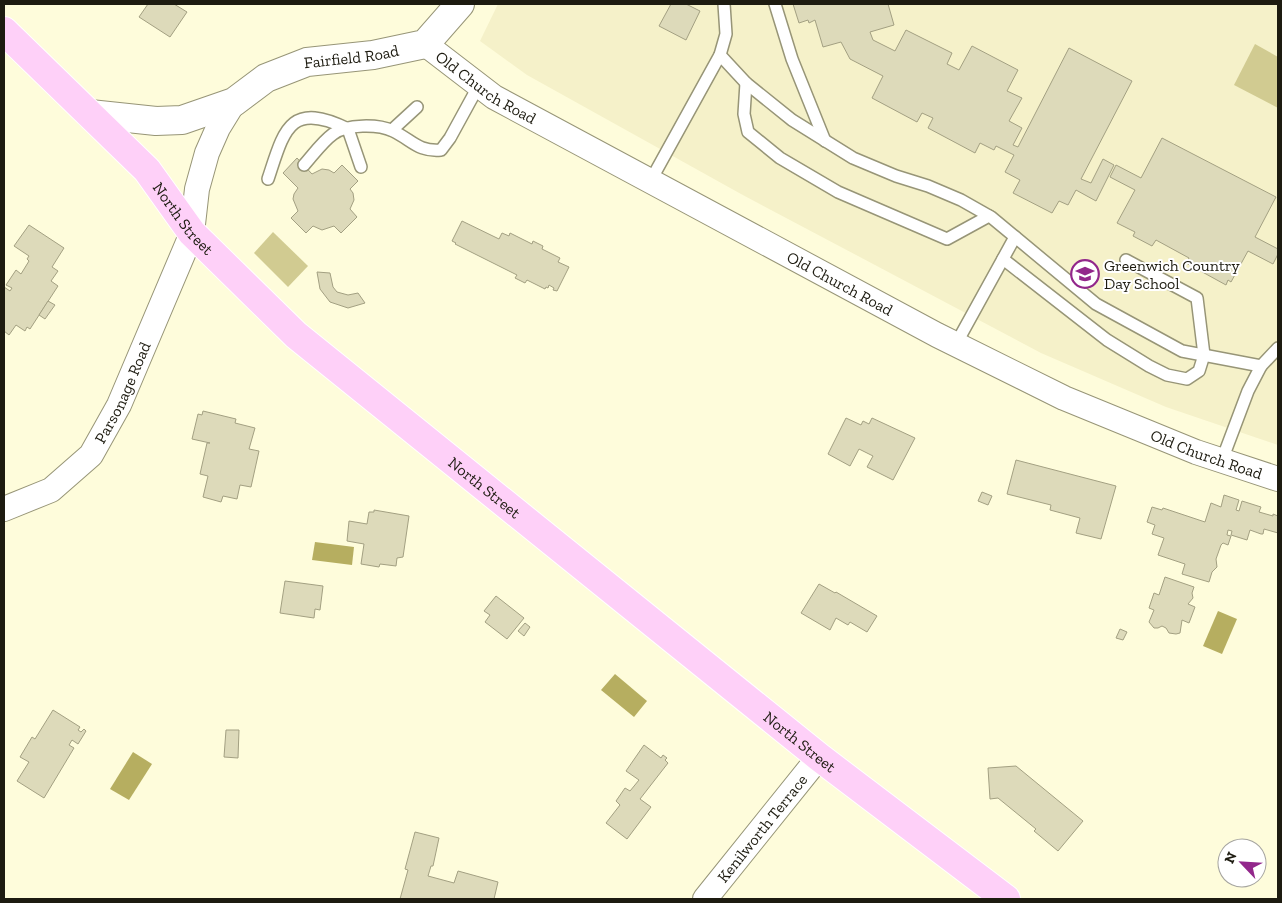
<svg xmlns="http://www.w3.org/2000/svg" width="1282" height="903" font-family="'Zilla Slab',serif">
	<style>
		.built { fill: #f5f1c9 }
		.green { fill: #d1cb91 }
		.water { fill: #b6ae60 }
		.building { fill: #dddaba; stroke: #a3a082 }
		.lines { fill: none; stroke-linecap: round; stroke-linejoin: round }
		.service-casing { stroke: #979577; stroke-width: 14 }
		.minor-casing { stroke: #979577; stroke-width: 26 }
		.tertiary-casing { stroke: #979577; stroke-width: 30 }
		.primary-casing { stroke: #fff; stroke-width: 30 }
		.service { stroke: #fff; stroke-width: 11 }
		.minor { stroke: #fff; stroke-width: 24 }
		.tertiary { stroke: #fff; stroke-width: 28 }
		.primary { stroke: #fed0f8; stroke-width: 28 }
		.labels { text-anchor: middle; stroke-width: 4; stroke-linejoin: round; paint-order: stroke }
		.street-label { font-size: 16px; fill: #1d1b10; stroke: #fff }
		.poi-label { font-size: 16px; fill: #1d1b10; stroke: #fff; text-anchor: start }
	</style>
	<rect width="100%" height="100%" fill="#fefcdb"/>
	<polygon class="built" points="498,4 1278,4 1278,445 1166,407 1041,353 741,194 527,75 480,41"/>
	<g class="green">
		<polygon points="1255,44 1278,57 1278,108 1234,85"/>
		<polygon points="273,232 308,266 288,287 254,253"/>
	</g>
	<g class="water">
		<polygon points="315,542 354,547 352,565 312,560"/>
		<polygon points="1218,611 1237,619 1222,654 1203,646"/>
		<polygon points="615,674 647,701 634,717 601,690"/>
		<polygon points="133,752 152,764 129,800 110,789"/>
	</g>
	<g class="building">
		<polygon points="148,4 174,4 187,12 170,37 139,17"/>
		<polygon points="671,4 686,4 700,11 686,40 659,26"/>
		<polygon points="793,4 888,4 894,25 870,32 873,40 895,51 906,30 952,53 947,64 959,70 972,46 1018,70 1007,91 1022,98 1009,121 1022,128 1013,145 1018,147 1069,48 1132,81 1081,179 1091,183 1103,159 1114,165 1096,201 1076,190 1068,205 1059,201 1052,213 1013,193 1020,180 1005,172 1014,155 996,146 994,150 980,143 975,153 928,128 933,118 922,113 917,122 872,98 883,76 850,59 841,42 823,47 815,20 809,23 808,20 799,23"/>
		<polygon points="1162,138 1276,197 1255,237 1278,249 1278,254 1273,264 1248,251 1231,282 1228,280 1226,285 1186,263 1189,258 1156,240 1152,246 1133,236 1135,232 1117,223 1135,190 1110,177 1116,165 1141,178"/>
		<polygon points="297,158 312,174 322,169 329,170 334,173 342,165 358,181 350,189 353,193 354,200 350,209 357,217 341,233 334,226 322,230 313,226 306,233 291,218 298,211 293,199 294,194 298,188 283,173"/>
		<polygon points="462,221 499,239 502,233 509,236 510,233 532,244 533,241 543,246 542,249 560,258 558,262 569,267 557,291 553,290 554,288 549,285 548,288 546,287 545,289 527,280 525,283 515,278 517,275 455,244 456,243 452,241"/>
		<polygon points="29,225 64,248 52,267 58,271 51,281 58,286 30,329 27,327 25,331 16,325 9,335 4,331 4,287 10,291 12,288 6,285 16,270 21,274 29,261 27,259 29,256 14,246"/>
		<polygon points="317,272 330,273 333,287 337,292 348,295 358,293 365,303 348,308 330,302 320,289"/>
		<polygon points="48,301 55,305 45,319 39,315"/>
		<polygon points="203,411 236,419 235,423 255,428 249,449 259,451 251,487 240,485 237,499 223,496 221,502 203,497 208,476 200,474 207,443 210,443 192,439 198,414 202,415"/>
		<polygon points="846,418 861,425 863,421 869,424 872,418 915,438 893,480 867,467 873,456 859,449 850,466 828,454"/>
		<polygon points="1016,460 1116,486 1101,539 1076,533 1080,518 1050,510 1051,505 1007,494"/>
		<polygon points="982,492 992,496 988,505 978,501"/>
		<polygon points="1224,495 1239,500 1236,510 1239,511 1242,501 1261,507 1259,512 1273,516 1273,514 1278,516 1278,533 1264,529 1263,534 1261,534 1250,530 1247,540 1231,535 1232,531 1228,530 1227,535 1231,536 1228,545 1223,543 1221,545 1216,559 1217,567 1212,572 1209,582 1182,574 1185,564 1158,555 1164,538 1152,534 1155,525 1147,522 1152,507 1162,510 1163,508 1205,522 1211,503 1221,507"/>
		<polygon points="374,510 409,516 403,557 397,558 396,566 380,564 379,567 361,564 364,544 347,541 349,521 367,524 369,512 374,512"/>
		<polygon points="1165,577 1194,587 1192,593 1193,598 1188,604 1195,607 1189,623 1182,620 1180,633 1176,634 1169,633 1166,628 1162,626 1158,628 1154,628 1149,622 1154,610 1149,608 1154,593 1159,595"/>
		<polygon points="285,581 323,586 320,610 315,609 314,618 280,613"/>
		<polygon points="819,584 835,593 836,592 877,616 867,632 850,622 848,625 836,618 830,630 801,613"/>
		<polygon points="496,596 524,618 507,639 485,622 490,615 484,611"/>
		<polygon points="525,623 530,627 524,636 518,631"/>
		<polygon points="1120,629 1127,632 1123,640 1116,638"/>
		<polygon points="53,710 80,727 78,730 81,732 84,729 86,731 78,744 72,740 69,745 74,748 44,798 17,781 29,762 20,757 32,737 35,739"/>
		<polygon points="226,730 239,730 238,758 224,757"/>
		<polygon points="644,745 661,758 663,755 667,758 665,760 668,763 640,799 651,807 627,839 606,823 620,805 616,801 625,788 630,791 639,780 626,771"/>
		<polygon points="1016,766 1083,821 1058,851 1034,831 1036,829 998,798 990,799 988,768"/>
		<polygon points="415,832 439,838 433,866 431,866 428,876 454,883 458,871 498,882 494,899 400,899 408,870 405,869"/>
	</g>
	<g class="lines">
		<defs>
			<g id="service">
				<polyline points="775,4 792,59 825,141"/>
				<polyline points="720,55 746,83 792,120 853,158 896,176 928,186 961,200 991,217 1096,304 1182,351 1261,366 1278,348"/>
				<polyline points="746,83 744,114 748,132 780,158 838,192 947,239 989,216"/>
				<polyline points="392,130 417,107"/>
				<path d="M 304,165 C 313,155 322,142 333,134 C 347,124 378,124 393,131 C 412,140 418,152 441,150 L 450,138 L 479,85"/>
				<path d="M 268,179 C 284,131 289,100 348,129 L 361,167"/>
				<polyline points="651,180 720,55 726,34 724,4"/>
				<polyline points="1003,259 1107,340 1149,366 1167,375 1187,379 1199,371 1204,355 1197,298 1126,260"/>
				<polyline points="956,344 1015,237"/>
				<polyline points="1222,460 1248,391 1261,366"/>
			</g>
			<g id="minor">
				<path id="s1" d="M 425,44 L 494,97 L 937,335 L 1064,398 L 1196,452 L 1278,479"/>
				<path id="s2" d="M 4,509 L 51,490 L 91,455 L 119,405 L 192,233 L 197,189 L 207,153 L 218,128 L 234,102"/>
				<path id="s3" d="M 705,899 L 819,757"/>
			</g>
			<g id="tertiary">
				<path id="s4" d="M 90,114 L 156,121 L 182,120 L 234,102 L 266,78 L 307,62 L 373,55 L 425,44 L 460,4"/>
			</g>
			<g id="primary">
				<path id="s5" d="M 4,31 L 147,170 L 192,233 L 296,335 L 819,757 L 1006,899"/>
			</g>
		</defs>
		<use href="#service" class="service-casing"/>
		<use href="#minor" class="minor-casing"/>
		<use href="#tertiary" class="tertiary-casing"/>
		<use href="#primary" class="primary-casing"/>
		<use href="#service" class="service"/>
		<use href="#minor" class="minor"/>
		<use href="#tertiary" class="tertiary"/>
		<use href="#primary" class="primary"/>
	</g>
	<defs>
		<symbol id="school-ring" viewBox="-11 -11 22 22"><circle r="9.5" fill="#fff" stroke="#92278b" stroke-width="1.5"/><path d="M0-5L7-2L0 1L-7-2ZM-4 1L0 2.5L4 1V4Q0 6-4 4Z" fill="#92278b"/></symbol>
	</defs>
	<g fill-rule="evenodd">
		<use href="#school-ring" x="1069" y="258" width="32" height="32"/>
	</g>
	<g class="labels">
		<g class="street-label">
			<text dy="6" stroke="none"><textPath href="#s4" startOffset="276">Fairfield Road</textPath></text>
			<text dy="6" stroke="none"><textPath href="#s1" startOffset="75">Old Church Road</textPath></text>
			<text dy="6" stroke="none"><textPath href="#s5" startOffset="260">North Street</textPath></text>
			<text dy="6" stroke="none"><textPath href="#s1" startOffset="480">Old Church Road</textPath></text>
			<text dy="6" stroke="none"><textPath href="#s2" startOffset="174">Parsonage Road</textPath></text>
			<text dy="6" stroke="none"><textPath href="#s1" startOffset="885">Old Church Road</textPath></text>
			<text dy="6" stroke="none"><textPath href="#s5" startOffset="665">North Street</textPath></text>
			<text dy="6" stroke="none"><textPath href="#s5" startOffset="1070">North Street</textPath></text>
			<text dy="6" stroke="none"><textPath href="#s3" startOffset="91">Kenilworth Terrace</textPath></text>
		</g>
		<g class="poi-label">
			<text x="1104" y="271">Greenwich Country<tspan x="1104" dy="18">Day School</tspan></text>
		</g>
	</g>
	<rect width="1282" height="903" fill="none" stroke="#1d1b10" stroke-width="10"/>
	<g transform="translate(1242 863) rotate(295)"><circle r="24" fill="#ffffff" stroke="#a5a49f"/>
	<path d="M0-4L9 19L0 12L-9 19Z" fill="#92278b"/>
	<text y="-8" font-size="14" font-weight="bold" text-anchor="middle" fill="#1d1b10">N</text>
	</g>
</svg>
